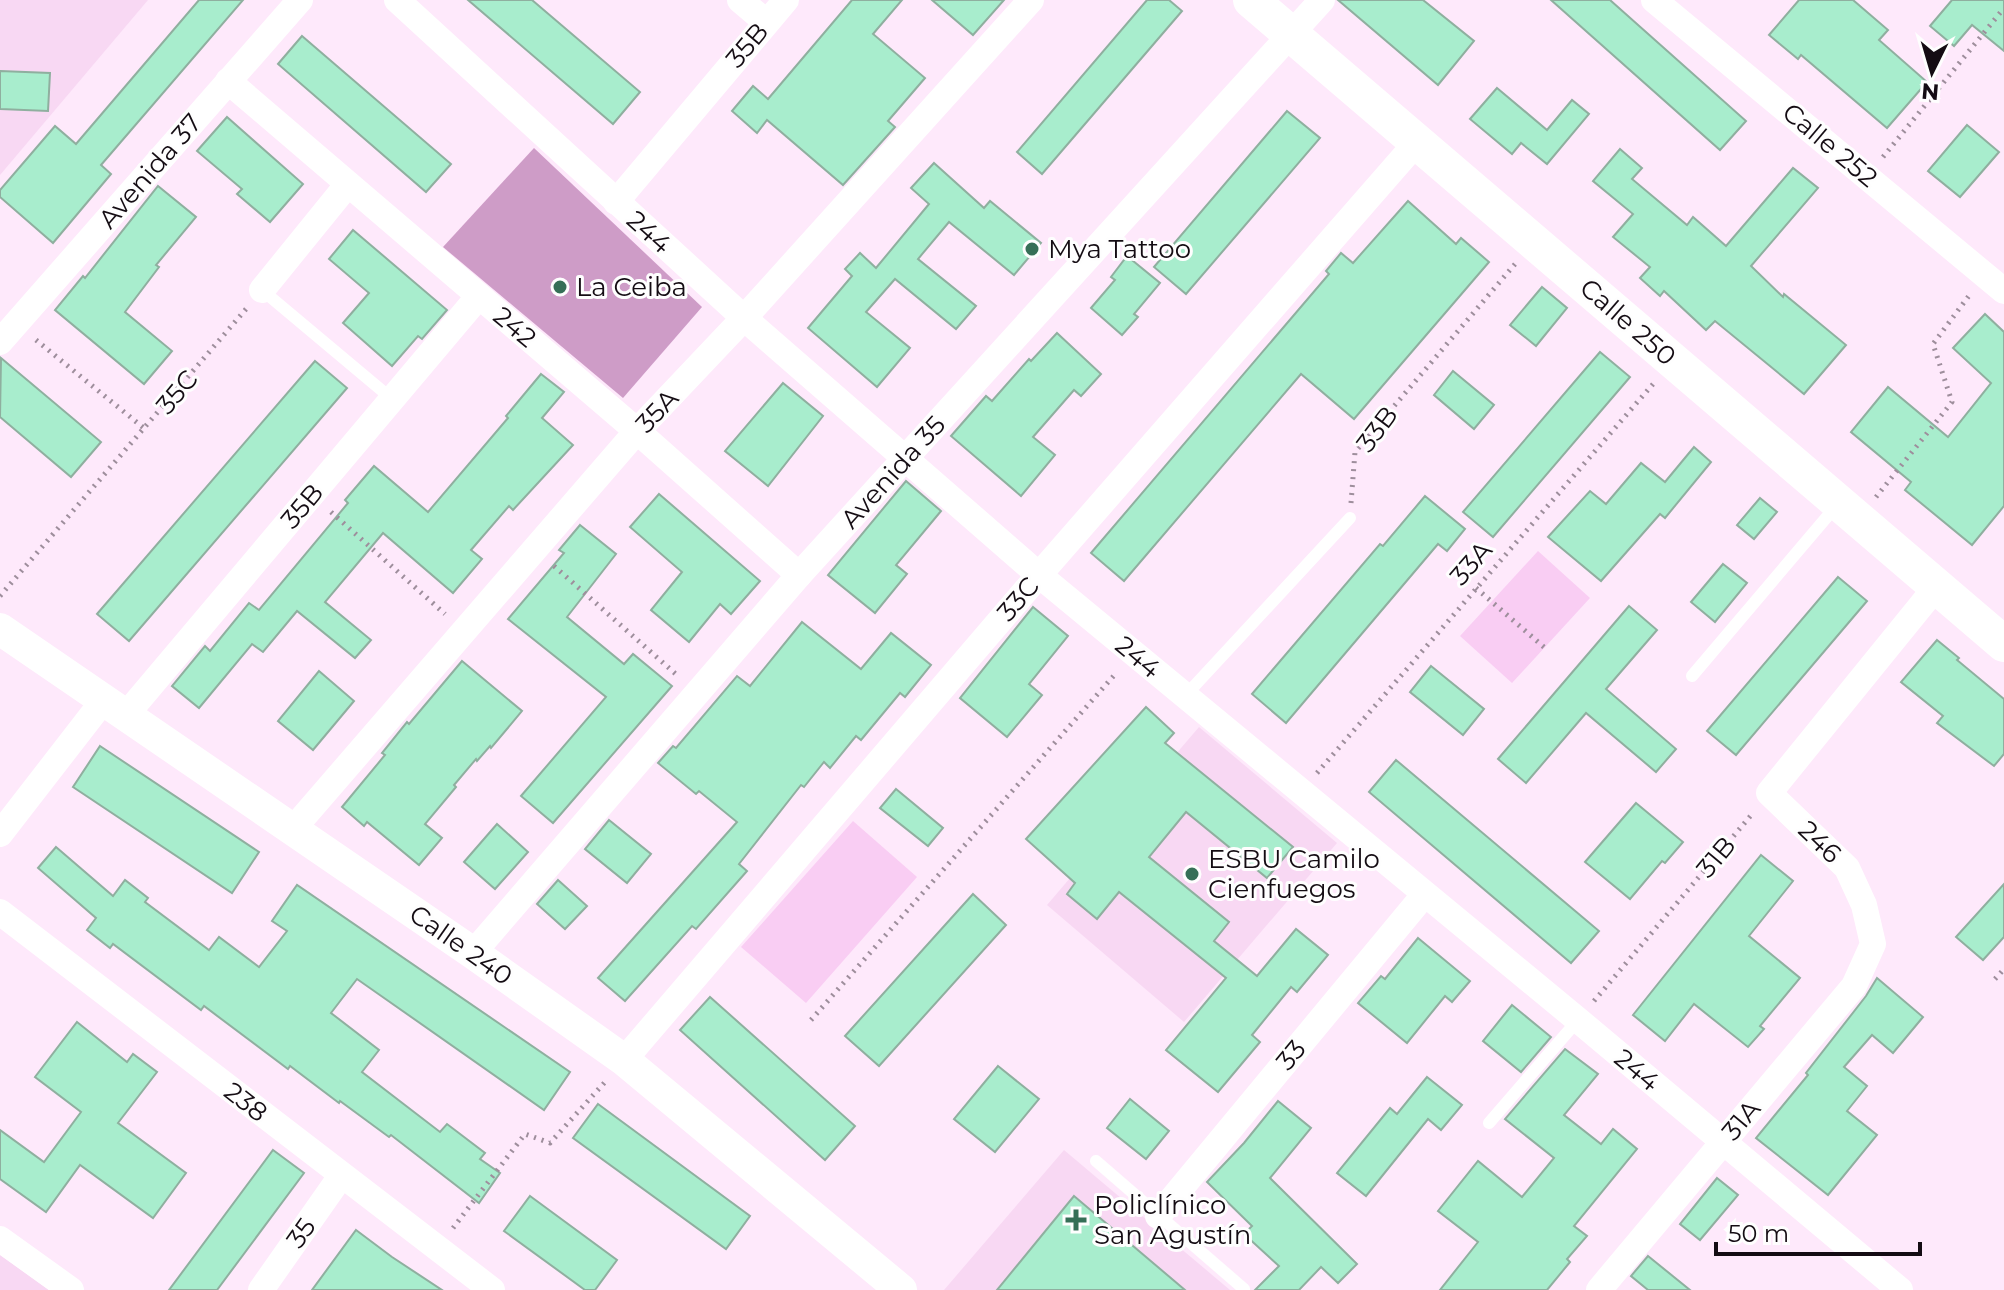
<svg xmlns="http://www.w3.org/2000/svg" width="2004" height="1290" font-family="Montserrat,sans-serif">
	<style>
		.built { fill: #f8d8f3 }
		.green { fill: #f9cdf3 }
		.forest { fill: #ce9cc7 }
		.building { fill: #a8edcd; stroke: #8faf9f; stroke-width: 2 }
		.lines { fill: none; stroke-linecap: round; stroke-linejoin: round }
		.path { stroke: #9e8e9c; stroke-width: 5; stroke-dasharray: 2 6; stroke-linecap: butt }
		.service { stroke: #fff; stroke-width: 12 }
		.minor { stroke: #fff; stroke-width: 26 }
		.tertiary { stroke: #fff; stroke-width: 32 }
		.secondary { stroke: #fff; stroke-width: 36 }
		.poi-dot { fill: #366f57; stroke: #fefefe; stroke-width: 3 }
		.labels { text-anchor: middle; stroke-width: 6; stroke-linejoin: round; paint-order: stroke }
		.street-label { font-size: 26px; fill: #140c13; stroke: #fefefe }
		.poi-label { font-size: 26px; fill: #140c13; stroke: #fefefe; text-anchor: start }
	</style>
	<rect width="100%" height="100%" fill="#fee9fb"/>
	<g class="built">
		<polygon points="0,0 148,0 0,175"/>
		<polygon points="1199,727 1337,843 1184,1022 1047,905"/>
		<polygon points="1064,1150 1230,1290 944,1290"/>
		<polygon points="0,1255 49,1290 0,1290"/>
	</g>
	<g class="green">
		<polygon points="1538,551 1590,598 1512,683 1460,636"/>
		<polygon points="853,821 917,877 806,1003 741,947"/>
	</g>
	<polygon class="forest" points="534,148 702,307 623,398 443,247"/>
	<g class="building">
		<polygon points="199,0 243,0 101,165 111,174 53,243 0,197 0,190 55,126 76,144"/>
		<polygon points="468,0 532,0 640,92 613,124"/>
		<polygon points="852,0 902,0 873,34 925,78 888,121 895,127 843,185 767,120 757,133 732,111 753,86 768,99"/>
		<polygon points="932,0 1004,0 973,35"/>
		<polygon points="1147,0 1169,0 1182,11 1042,174 1017,152"/>
		<polygon points="1338,0 1423,0 1474,41 1438,85"/>
		<polygon points="1551,0 1610,0 1746,121 1720,150"/>
		<polygon points="1799,0 1853,0 1888,30 1879,40 1927,82 1887,128 1801,55 1798,59 1769,35"/>
		<polygon points="1952,0 2004,0 2004,51 1972,25 1954,46 1930,26"/>
		<polygon points="302,36 451,164 426,192 278,64"/>
		<polygon points="0,71 50,73 48,111 0,109"/>
		<polygon points="1497,88 1547,130 1572,100 1589,114 1547,164 1521,143 1512,154 1470,119"/>
		<polygon points="1287,111 1320,138 1186,294 1154,267"/>
		<polygon points="227,117 303,184 270,222 237,194 242,189 197,151"/>
		<polygon points="1967,125 1999,152 1960,197 1928,171"/>
		<polygon points="1620,149 1642,168 1632,179 1687,225 1693,217 1726,246 1793,168 1818,188 1751,266 1783,297 1784,294 1846,345 1804,394 1715,321 1706,330 1664,291 1660,296 1640,278 1650,267 1613,237 1633,214 1593,181"/>
		<polygon points="934,163 984,208 990,201 1041,243 1014,275 949,222 918,259 976,306 956,329 895,279 866,312 910,348 877,387 808,328 852,276 845,269 860,253 876,268 929,204 911,188"/>
		<polygon points="158,186 196,217 156,265 159,267 125,312 172,351 144,384 55,310 83,276 85,278"/>
		<polygon points="1408,201 1456,244 1461,238 1489,262 1354,419 1301,374 1124,581 1091,553 1329,274 1326,271 1341,253 1353,263"/>
		<polygon points="353,230 447,310 422,339 418,336 392,366 343,323 369,293 329,259"/>
		<polygon points="1127,256 1160,283 1134,314 1138,317 1122,335 1091,308 1115,280 1111,277"/>
		<polygon points="1542,287 1567,308 1536,346 1510,325"/>
		<polygon points="1985,314 2004,332 2004,506 1972,545 1905,490 1911,482 1851,432 1888,387 1948,437 1991,383 1953,348"/>
		<polygon points="1057,333 1101,374 1081,396 1074,390 1033,437 1055,455 1021,496 951,436 986,396 992,401 1029,359 1031,361"/>
		<polygon points="1600,352 1630,377 1493,537 1463,512"/>
		<polygon points="1,358 101,442 71,477 0,417"/>
		<polygon points="315,361 347,388 129,641 97,614"/>
		<polygon points="1453,371 1494,405 1474,429 1434,395"/>
		<polygon points="541,374 564,392 542,418 573,445 513,510 509,506 471,550 482,559 453,593 383,533 325,602 371,640 355,658 297,611 263,652 252,644 199,708 172,686 205,646 210,651 249,603 259,610 348,503 345,500 374,466 428,512 508,418 506,416"/>
		<polygon points="783,383 823,416 768,486 725,451"/>
		<polygon points="1694,447 1711,462 1665,518 1660,514 1601,581 1548,537 1590,491 1606,504 1641,463 1665,482"/>
		<polygon points="906,481 941,511 896,565 907,574 875,613 828,575"/>
		<polygon points="659,494 760,581 731,614 720,604 689,642 651,610 682,572 630,527"/>
		<polygon points="1425,496 1465,529 1447,551 1438,544 1286,723 1252,694 1380,544 1383,546"/>
		<polygon points="1760,498 1777,512 1754,539 1737,525"/>
		<polygon points="580,525 616,554 567,617 624,664 633,654 672,686 553,823 521,796 606,697 508,619 564,553 559,550"/>
		<polygon points="1723,564 1747,583 1715,622 1691,602"/>
		<polygon points="1838,577 1867,601 1736,755 1707,731"/>
		<polygon points="1629,606 1657,630 1606,689 1676,749 1656,772 1586,713 1526,783 1498,759"/>
		<polygon points="1033,607 1068,636 1029,684 1042,695 1007,737 960,698"/>
		<polygon points="802,622 861,669 891,633 931,665 905,697 900,693 861,740 856,736 830,768 824,762 804,787 801,785 739,864 747,871 696,929 692,926 625,1001 598,978 737,822 699,791 696,794 658,763 673,746 676,748 737,676 750,686"/>
		<polygon points="1937,640 1959,658 1957,660 2004,699 2004,754 1994,766 1937,723 1943,716 1901,682"/>
		<polygon points="462,661 522,711 491,748 490,746 477,761 476,759 454,785 456,787 425,824 442,838 419,865 367,822 364,826 342,807 385,755 382,753 407,722 409,724"/>
		<polygon points="1431,666 1484,709 1463,735 1410,692"/>
		<polygon points="319,671 354,701 313,750 278,721"/>
		<polygon points="1146,707 1174,733 1165,743 1293,847 1267,878 1186,812 1149,857 1229,922 1214,941 1257,976 1296,929 1328,955 1297,992 1291,987 1252,1035 1260,1042 1218,1092 1166,1050 1226,978 1119,892 1097,919 1067,894 1075,883 1026,839"/>
		<polygon points="100,746 259,852 232,893 73,787"/>
		<polygon points="1396,760 1599,931 1571,963 1369,792"/>
		<polygon points="896,789 943,828 928,846 880,808"/>
		<polygon points="1636,803 1683,842 1665,863 1662,861 1630,899 1585,862"/>
		<polygon points="609,820 651,854 627,883 585,849"/>
		<polygon points="497,824 528,852 495,889 464,862"/>
		<polygon points="56,847 113,896 125,880 148,898 145,902 209,950 219,937 259,967 287,931 272,921 297,885 570,1072 544,1110 357,979 331,1013 379,1050 362,1072 440,1132 447,1124 485,1153 480,1159 500,1173 479,1203 391,1135 389,1137 340,1101 339,1103 290,1066 288,1069 204,1006 201,1010 113,944 110,948 87,930 96,918 38,868"/>
		<polygon points="1761,855 1793,881 1749,936 1800,978 1760,1026 1764,1029 1748,1047 1694,1004 1665,1041 1633,1015"/>
		<polygon points="558,880 587,906 565,929 537,904"/>
		<polygon points="2004,884 2004,937 1983,960 1956,937"/>
		<polygon points="973,894 1006,925 879,1066 845,1036"/>
		<polygon points="1418,938 1470,981 1452,1002 1445,996 1407,1043 1358,1003 1381,976 1385,979"/>
		<polygon points="1877,978 1923,1017 1893,1053 1872,1035 1844,1067 1867,1086 1847,1111 1877,1135 1828,1195 1756,1138 1808,1075 1806,1073 1866,996"/>
		<polygon points="710,997 855,1126 825,1160 680,1030"/>
		<polygon points="1512,1005 1551,1037 1521,1072 1483,1041"/>
		<polygon points="77,1022 127,1062 133,1054 157,1072 118,1123 186,1173 153,1218 80,1165 46,1212 0,1179 0,1130 44,1162 81,1112 35,1077"/>
		<polygon points="1565,1049 1598,1074 1564,1115 1601,1144 1613,1129 1637,1149 1574,1226 1587,1236 1567,1259 1570,1262 1547,1290 1440,1290 1478,1242 1438,1211 1478,1161 1522,1197 1554,1158 1505,1119"/>
		<polygon points="998,1066 1039,1099 995,1152 954,1119"/>
		<polygon points="1427,1077 1462,1105 1441,1130 1428,1119 1366,1196 1337,1173 1390,1108 1397,1114"/>
		<polygon points="1130,1099 1169,1131 1146,1159 1107,1128"/>
		<polygon points="1278,1101 1311,1128 1270,1178 1357,1264 1338,1283 1321,1267 1299,1290 1255,1290 1279,1266 1244,1234 1252,1226 1207,1182 1244,1143"/>
		<polygon points="598,1104 750,1216 726,1249 573,1138"/>
		<polygon points="273,1150 304,1173 217,1290 169,1290"/>
		<polygon points="1717,1178 1738,1195 1700,1240 1680,1224"/>
		<polygon points="530,1196 617,1260 595,1290 585,1290 504,1231"/>
		<polygon points="1074,1196 1185,1290 997,1290"/>
		<polygon points="356,1230 392,1257 442,1290 312,1290"/>
		<polygon points="1648,1256 1690,1290 1648,1290 1631,1276"/>
	</g>
	<g class="lines">
		<g class="path">
			<polyline points="1883,157 2004,8"/>
			<polyline points="36,340 145,429"/>
			<polyline points="1876,497 1952,402 1933,344 1971,293"/>
			<polyline points="1351,503 1355,452 1515,264"/>
			<polyline points="331,512 445,614"/>
			<polyline points="554,566 678,676"/>
			<polyline points="1476,588 1545,648"/>
			<polyline points="0,596 246,309"/>
			<polyline points="1317,773 1653,384"/>
			<polyline points="1995,979 2004,969"/>
			<polyline points="1594,1001 1753,813"/>
			<polyline points="811,1020 1117,672"/>
			<polyline points="453,1228 525,1134 550,1143 605,1082"/>
		</g>
		<g class="service">
			<polyline points="262,290 392,399"/>
			<polyline points="1692,676 1837,505"/>
			<polyline points="1185,696 1350,518"/>
			<polyline points="1489,1123 1578,1020"/>
			<polyline points="1096,1161 1244,1289"/>
		</g>
		<g class="minor">
			<polyline points="397,0 744,318 1039,575 1578,1020 1900,1290"/>
			<polyline points="740,0 766,22"/>
			<polyline points="1654,0 2004,291"/>
			<polyline points="228,81 637,431 799,575"/>
			<polyline points="616,202 786,0"/>
			<polyline points="262,290 348,184"/>
			<polyline points="0,342 300,0"/>
			<polyline points="125,716 479,296"/>
			<polyline points="293,829 637,431 744,318 1031,0"/>
			<polyline points="0,834 103,701"/>
			<polyline points="0,912 492,1290"/>
			<polyline points="473,953 799,575 1322,0"/>
			<polyline points="624,1060 1039,575 1417,142"/>
			<polyline points="1158,1216 1424,895"/>
			<polyline points="0,1239 71,1290"/>
			<polyline points="261,1290 341,1176"/>
			<polyline points="1599,1290 1854,986 1873,944 1864,905 1847,868 1769,793 1937,586"/>
		</g>
		<polyline class="tertiary" points="0,629 473,953 624,1060 901,1290"/>
		<polyline class="secondary" points="1251,0 2004,644"/>
	</g>
	<g class="poi-dot">
		<circle cx="1032" cy="249" r="8"/>
		<circle cx="560" cy="287" r="8"/>
		<circle cx="1192" cy="874" r="8"/>
		<path d="M1072 1208h8v8h8v8h-8v8h-8v-8h-8v-8h8z"/>
	</g>
	<g class="labels">
		<g class="street-label">
			<text transform="translate(747 45) rotate(-50)" y="9">35B</text>
			<text transform="translate(1830 145) rotate(40)" y="9">Calle 252</text>
			<text transform="translate(150 171) rotate(-49)" y="9">Avenida 37</text>
			<text transform="translate(649 232) rotate(42)" y="9">244</text>
			<text transform="translate(1628 322) rotate(41)" y="9">Calle 250</text>
			<text transform="translate(515 327) rotate(40)" y="9">242</text>
			<text transform="translate(177 392) rotate(-50)" y="9">35C</text>
			<text transform="translate(657 411) rotate(-47)" y="9">35A</text>
			<text transform="translate(1377 429) rotate(-53)" y="9">33B</text>
			<text transform="translate(893 472) rotate(-48)" y="9">Avenida 35</text>
			<text transform="translate(302 506) rotate(-50)" y="9">35B</text>
			<text transform="translate(1471 563) rotate(-49)" y="9">33A</text>
			<text transform="translate(1018 599) rotate(-49)" y="9">33C</text>
			<text transform="translate(1138 657) rotate(40)" y="9">244</text>
			<text transform="translate(1820 842) rotate(44)" y="9">246</text>
			<text transform="translate(1716 857) rotate(-50)" y="9">31B</text>
			<text transform="translate(461 945) rotate(35)" y="9">Calle 240</text>
			<text transform="translate(1291 1055) rotate(-50)" y="9">33</text>
			<text transform="translate(1637 1070) rotate(40)" y="9">244</text>
			<text transform="translate(246 1102) rotate(38)" y="9">238</text>
			<text transform="translate(1741 1120) rotate(-50)" y="9">31A</text>
			<text transform="translate(301 1233) rotate(-55)" y="9">35</text>
		</g>
		<g class="poi-label">
			<text x="1048" y="258">Mya Tattoo</text>
			<text x="576" y="296">La Ceiba</text>
			<text x="1208" y="868">ESBU Camilo<tspan x="1208" dy="30">Cienfuegos</tspan></text>
			<text x="1094" y="1214">Policlínico<tspan x="1094" dy="30">San Agustín</tspan></text>
		</g>
	</g>
	<g transform="translate(1932 72) rotate(185)" stroke="#fefefe" stroke-width="6" paint-order="stroke">
	<path d="M0-6L14 30L0 20L-14 30Z" fill="#140c13"/>
	<text y="-12" font-size="22" font-weight="bold" text-anchor="middle" fill="#140c13">N</text>
	</g>
	<path d="M1716 1242v12h204v-12" fill="none" stroke="#140c13" stroke-width="4"/>
	<text x="1728" y="1242" font-size="24" fill="#140c13" stroke="#fefefe" stroke-width="6" paint-order="stroke">50 m</text>
</svg>
